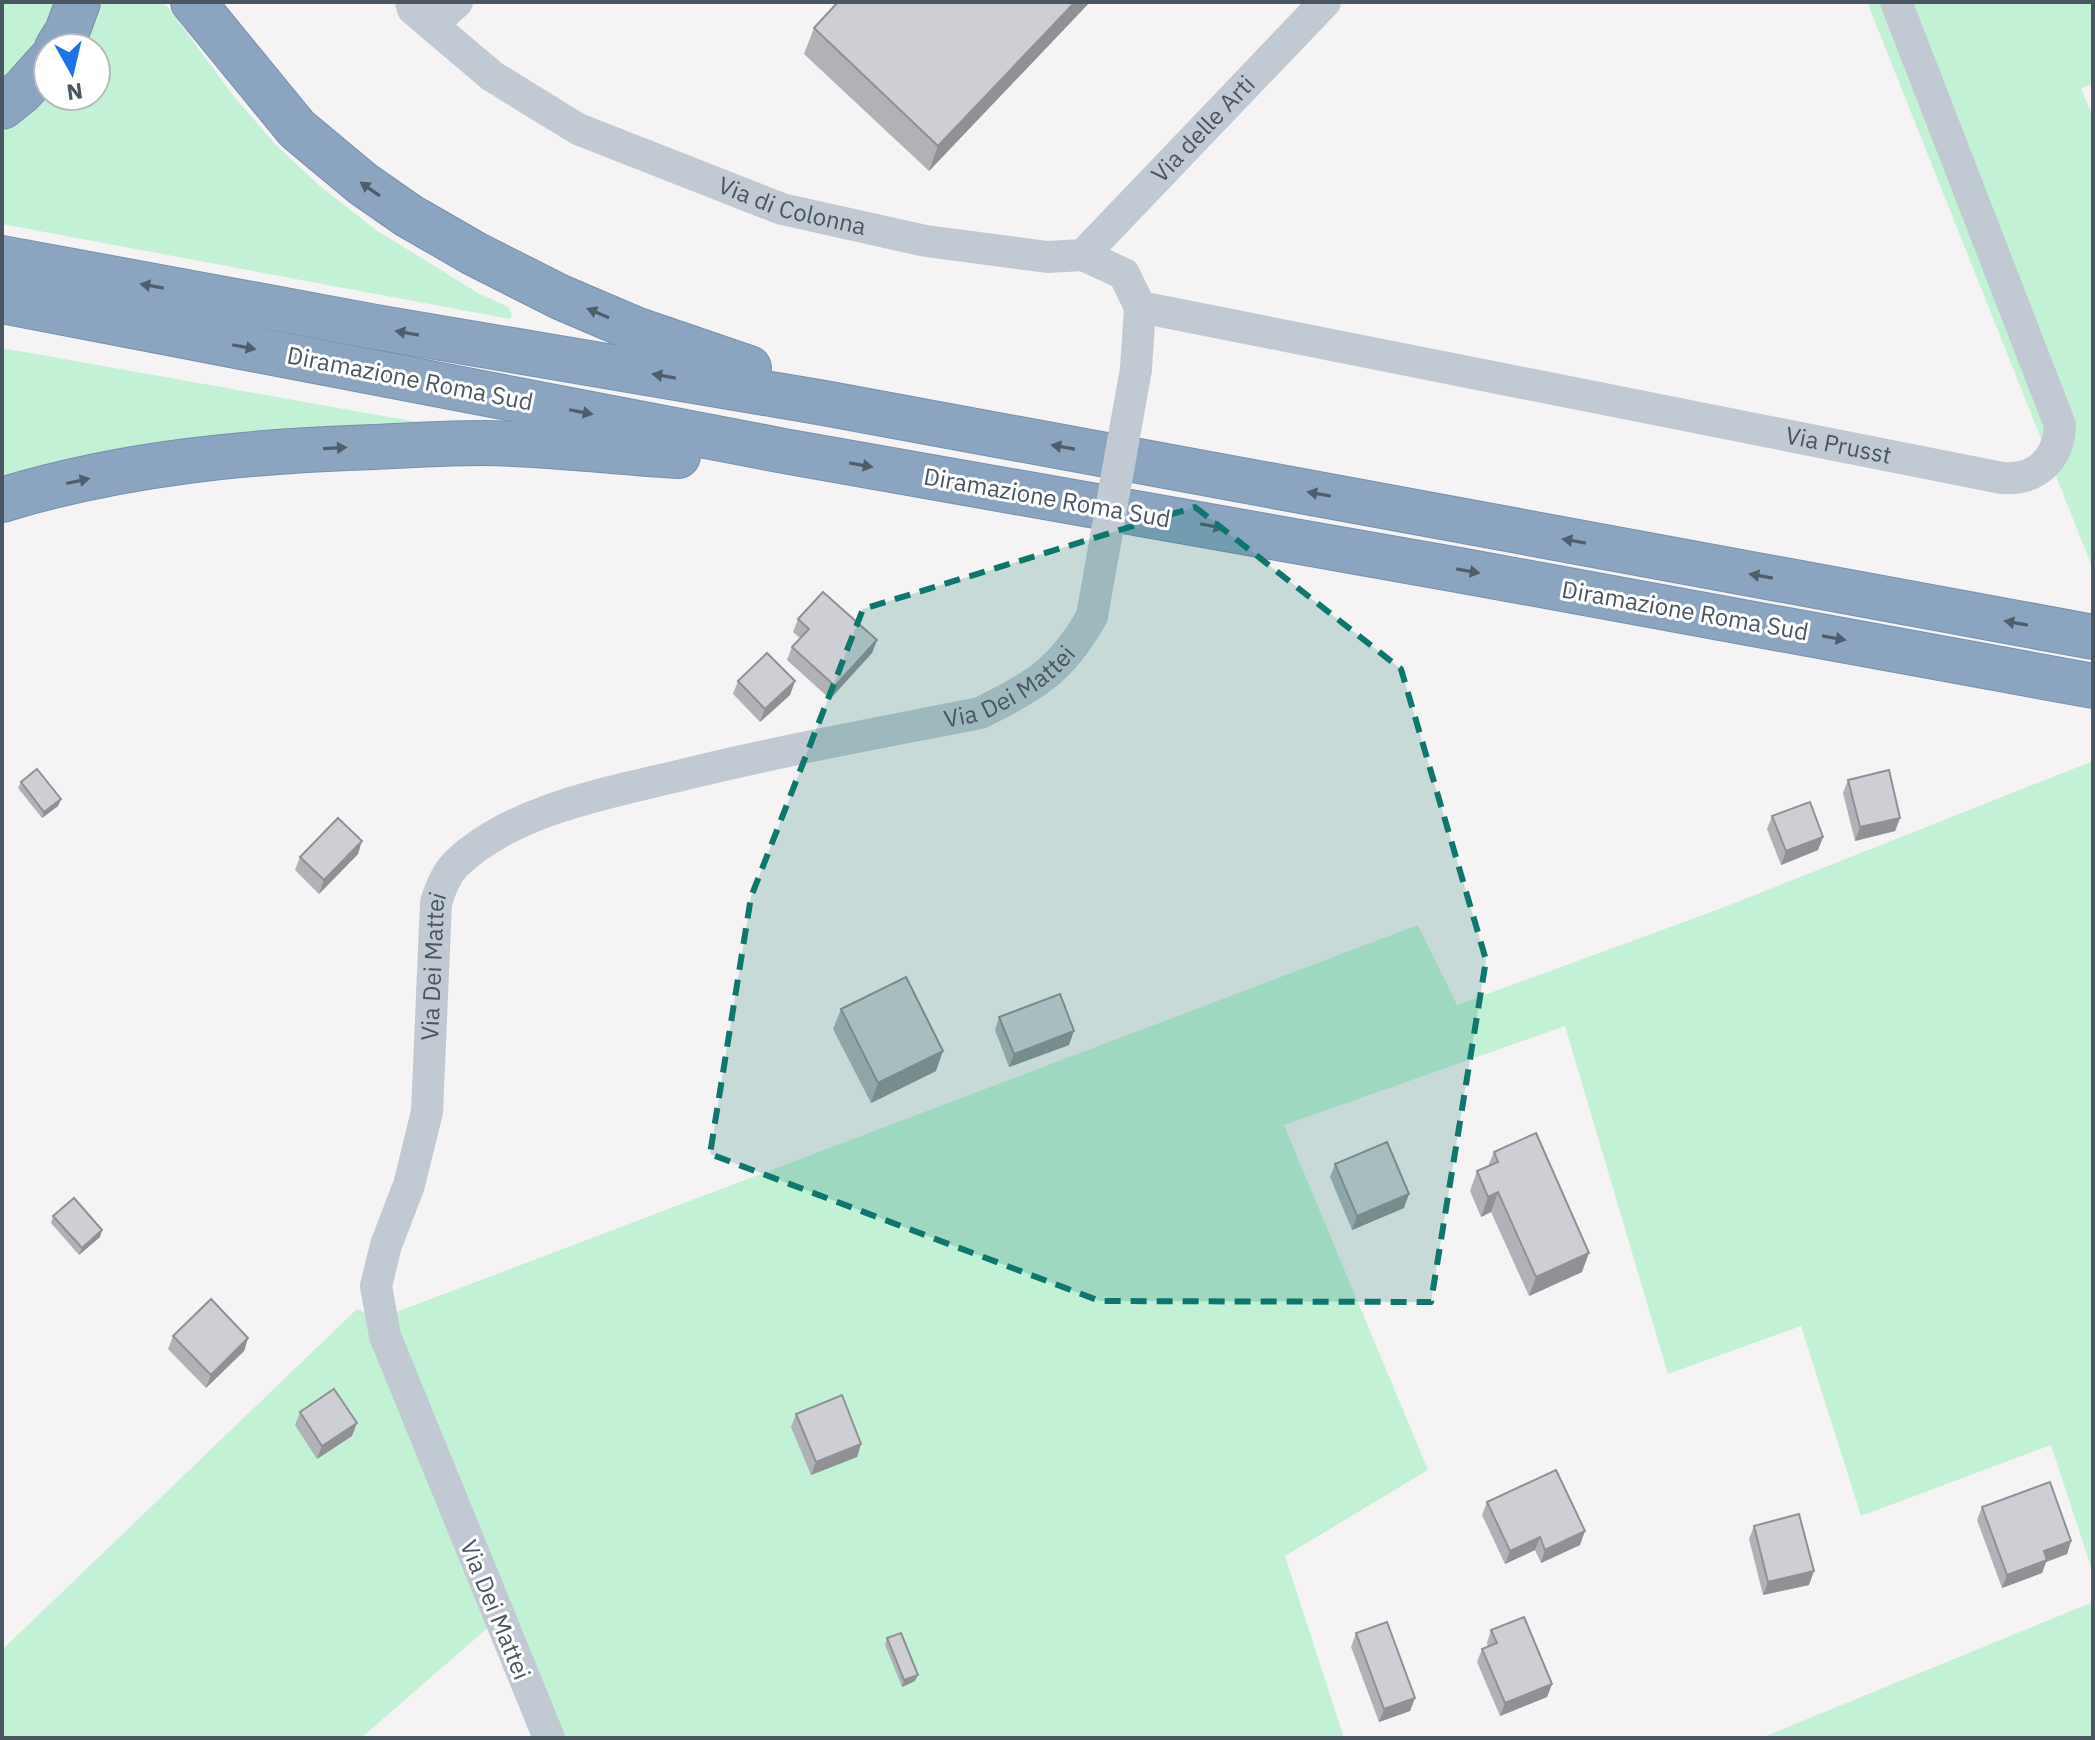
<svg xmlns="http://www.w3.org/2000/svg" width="2095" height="1740" font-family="'IBM Plex Sans',sans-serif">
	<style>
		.green { fill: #c3f1d5 }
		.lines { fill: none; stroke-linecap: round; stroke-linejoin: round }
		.highway-casing { stroke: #7690ad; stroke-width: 46 }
		.street { stroke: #c1cad2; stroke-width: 32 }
		.highway { stroke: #8ba5c1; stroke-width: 44 }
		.street-bridge { stroke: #c1cad2; stroke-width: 32 }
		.wall { fill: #b0b2b7 }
		.shaded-wall { fill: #909195 }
		.building { fill: #cdcfd5; stroke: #909195; stroke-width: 2 }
		.oneway { fill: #505e6b }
		.marked { fill: #0f766e; fill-opacity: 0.2; stroke: #0f766e; stroke-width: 6; stroke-dasharray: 16 10; stroke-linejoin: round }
		.labels { text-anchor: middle; stroke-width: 6; stroke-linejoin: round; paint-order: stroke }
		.street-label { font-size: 24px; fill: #4a5661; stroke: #fff }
	</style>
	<rect width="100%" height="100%" fill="#f5f3f3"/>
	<g class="green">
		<polygon points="2,2 57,2 28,66 2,91"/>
		<polygon points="94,2 164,2 235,98 276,145 321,187 376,230 478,293 508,307 512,314 510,319 2,224 2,133 32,111 48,95 96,96 96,48 79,48"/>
		<polygon points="1867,2 2093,2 2093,83 2081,89 2093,116 2093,569"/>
		<polygon points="2,348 423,423 2,490"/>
		<polygon points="2093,761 2093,1573 2051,1445 1861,1516 1801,1326 1668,1374 1565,1026 1284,1125 1428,1470 1285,1556 1344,1738 549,1738 498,1619 361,1738 2,1738 2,1650 357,1309 378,1319 1418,925 1457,1005 1714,911"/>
		<polygon points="2093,1602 2093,1738 1761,1738"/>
	</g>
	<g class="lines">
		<defs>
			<g id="highway">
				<polyline points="193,2 297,129 363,184 409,216 475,254 560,297 635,329 749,368"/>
				<polyline points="57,48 67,32 78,2"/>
				<polyline points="2,107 22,91 48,62"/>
				<polyline points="2,258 376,327 824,403 2093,637"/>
				<polyline points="2,301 784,451 1464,571 2093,686"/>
				<path d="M 2,500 C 122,463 250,451 374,447 C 411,445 447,443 484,443 C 549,444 613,452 678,456"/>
			</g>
		</defs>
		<use href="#highway" class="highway-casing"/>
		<g class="street">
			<path id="s1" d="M 411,2 L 413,9 L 492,76 L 578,129 L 782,209 L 926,241 L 1047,257 L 1083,255 L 1124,274 L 1140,307 L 1136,369"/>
			<polyline points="432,25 457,2"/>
			<path id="s2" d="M 1083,255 L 1325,2"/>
			<path id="s3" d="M 1140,307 L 2002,478 C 2036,481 2059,459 2060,425 L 1896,2"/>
			<path id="s4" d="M 549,1738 L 385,1336 L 376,1286 L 386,1245 L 409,1185 L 427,1112 L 436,903 C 440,889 445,876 455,865 C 509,811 606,793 678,776 C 778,751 879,733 980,713 C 1034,687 1063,669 1092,616"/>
		</g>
		<use href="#highway" class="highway"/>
		<polyline class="street-bridge" points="1092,616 1136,369"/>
	</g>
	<g class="wall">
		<polygon points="1090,2 929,171 804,54 814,28"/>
		<polygon points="798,619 877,640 872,653 830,699 787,660 792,647 800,638 793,632"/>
		<polygon points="738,681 795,681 790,695 760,722 733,694"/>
		<polygon points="1848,780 1900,818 1895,831 1855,841 1843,793"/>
		<polygon points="21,782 61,799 58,806 42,818 18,788"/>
		<polygon points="1772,816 1823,837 1818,850 1781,865 1767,829"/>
		<polygon points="358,854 319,894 295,870 300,857"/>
		<polygon points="841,1009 936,1071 871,1103 833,1029"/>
		<polygon points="999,1017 1069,1045 1009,1067 995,1030"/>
		<polygon points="1494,1152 1582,1272 1529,1296 1491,1212 1481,1217 1470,1191 1477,1171 1488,1166"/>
		<polygon points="1335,1164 1404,1208 1352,1230 1330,1177"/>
		<polygon points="53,1216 102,1230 100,1237 79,1255 51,1223"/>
		<polygon points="173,1336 248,1338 244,1351 206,1388 168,1349"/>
		<polygon points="300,1412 352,1436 317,1459 295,1425"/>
		<polygon points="796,1414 861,1444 857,1457 811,1475 791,1427"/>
		<polygon points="1487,1502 1580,1545 1541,1563 1535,1550 1505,1564 1482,1515"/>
		<polygon points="1982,1507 2071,1541 2067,1554 2046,1562 2042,1573 2002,1588 1977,1520"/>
		<polygon points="1754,1526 1809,1585 1763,1595 1749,1539"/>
		<polygon points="1491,1630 1552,1684 1547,1697 1500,1716 1477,1662 1482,1649 1488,1647 1487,1643"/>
		<polygon points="1356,1633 1415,1698 1410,1711 1379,1722 1351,1647"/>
		<polygon points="887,1638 915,1681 902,1687 885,1645"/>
	</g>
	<g class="shaded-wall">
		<polygon points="1075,2 1090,2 929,171 938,146"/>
		<polygon points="877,640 872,653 830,699 835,686"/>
		<polygon points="795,681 790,695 760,722 765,709"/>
		<polygon points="61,799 58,806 42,818 44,812"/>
		<polygon points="1900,818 1895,831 1855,841 1860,827"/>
		<polygon points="1823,837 1818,850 1781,865 1786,851"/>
		<polygon points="362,841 358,854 319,894 324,880"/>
		<polygon points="1074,1031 1069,1045 1009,1067 1014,1054"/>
		<polygon points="943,1051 936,1071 871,1103 878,1083"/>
		<polygon points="1498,1192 1491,1212 1481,1217 1488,1197"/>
		<polygon points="1409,1194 1404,1208 1352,1230 1357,1216"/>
		<polygon points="102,1230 100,1237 79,1255 82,1248"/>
		<polygon points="1589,1253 1582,1272 1529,1296 1536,1277"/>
		<polygon points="248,1338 244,1351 206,1388 211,1375"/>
		<polygon points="357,1423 352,1436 317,1459 322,1446"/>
		<polygon points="861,1444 857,1457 811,1475 816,1462"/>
		<polygon points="1585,1531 1580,1545 1541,1563 1545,1550"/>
		<polygon points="1540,1537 1535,1550 1505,1564 1510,1551"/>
		<polygon points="2071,1541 2067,1554 2046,1562 2042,1573 2002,1588 2007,1575 2044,1551"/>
		<polygon points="1814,1571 1809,1585 1763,1595 1768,1582"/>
		<polygon points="918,1675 915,1681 902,1687 904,1680"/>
		<polygon points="1552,1684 1547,1697 1500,1716 1505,1703"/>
		<polygon points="1415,1698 1410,1711 1379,1722 1384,1709"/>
	</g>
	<g class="building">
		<polygon points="838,2 1075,2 938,146 814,28"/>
		<polygon points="823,592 877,640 835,686 792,647 809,629 798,619"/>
		<polygon points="767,653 795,681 765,709 738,681"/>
		<polygon points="37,769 61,799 44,812 21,782"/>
		<polygon points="1889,770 1900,818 1860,827 1848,780"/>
		<polygon points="1810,802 1823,837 1786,851 1772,816"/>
		<polygon points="338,818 362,841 324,880 300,857"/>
		<polygon points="906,977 943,1051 878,1083 841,1009"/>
		<polygon points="1060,994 1074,1031 1014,1054 999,1017"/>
		<polygon points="1536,1133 1589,1253 1536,1277 1498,1192 1488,1197 1477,1171 1498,1162 1494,1152"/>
		<polygon points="1387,1142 1409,1194 1357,1216 1335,1164"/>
		<polygon points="74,1198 102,1230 82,1248 53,1216"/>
		<polygon points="211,1299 248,1338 211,1375 173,1336"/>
		<polygon points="334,1389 357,1423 322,1446 300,1412"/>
		<polygon points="842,1395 861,1444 816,1462 796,1414"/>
		<polygon points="1556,1470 1585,1531 1545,1550 1540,1537 1510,1551 1487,1502"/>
		<polygon points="2050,1482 2071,1541 2044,1551 2047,1560 2007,1575 1982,1507"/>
		<polygon points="1799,1514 1814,1571 1768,1582 1754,1526"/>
		<polygon points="1524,1617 1552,1684 1505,1703 1482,1649 1497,1643 1491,1630"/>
		<polygon points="1387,1622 1415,1698 1384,1709 1356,1633"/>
		<polygon points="901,1633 918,1675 904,1680 887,1638"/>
	</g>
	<defs><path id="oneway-solid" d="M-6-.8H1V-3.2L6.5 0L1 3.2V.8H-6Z" transform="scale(2)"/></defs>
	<g class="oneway">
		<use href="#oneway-solid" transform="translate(370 189) rotate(-145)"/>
		<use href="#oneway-solid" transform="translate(152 286) rotate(-170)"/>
		<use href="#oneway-solid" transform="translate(598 313) rotate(-157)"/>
		<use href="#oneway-solid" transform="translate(407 333) rotate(-170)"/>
		<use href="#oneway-solid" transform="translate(244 347) rotate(11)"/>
		<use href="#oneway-solid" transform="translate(664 376) rotate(-170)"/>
		<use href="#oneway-solid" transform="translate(581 412) rotate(11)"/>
		<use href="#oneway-solid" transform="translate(1063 447) rotate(-170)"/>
		<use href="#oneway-solid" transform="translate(335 448) rotate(-3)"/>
		<use href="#oneway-solid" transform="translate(861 465) rotate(10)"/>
		<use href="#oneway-solid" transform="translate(78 481) rotate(-12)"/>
		<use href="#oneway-solid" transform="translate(1319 494) rotate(-170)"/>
		<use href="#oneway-solid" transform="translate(1212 526) rotate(10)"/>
		<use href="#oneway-solid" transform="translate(1574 541) rotate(-170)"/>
		<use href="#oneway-solid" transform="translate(1468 571) rotate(10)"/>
		<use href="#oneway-solid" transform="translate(1761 576) rotate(-170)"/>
		<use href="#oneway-solid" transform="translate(2016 623) rotate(-170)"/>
		<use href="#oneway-solid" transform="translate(1834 638) rotate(10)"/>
	</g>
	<path class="marked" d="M 1195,507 L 1401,669 L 1486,960 L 1431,1302 L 1100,1301 L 710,1154 L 751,897 L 863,609 Z"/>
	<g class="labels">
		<g class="street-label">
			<text dy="8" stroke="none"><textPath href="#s2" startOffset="174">Via delle Arti</textPath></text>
			<text dy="8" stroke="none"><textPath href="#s1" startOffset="440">Via di Colonna</textPath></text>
			<text transform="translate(410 379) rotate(11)" y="8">Diramazione Roma Sud</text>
			<text dy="8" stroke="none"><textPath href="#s3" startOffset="712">Via Prusst</textPath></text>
			<text transform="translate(1047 498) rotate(10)" y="8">Diramazione Roma Sud</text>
			<text transform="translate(1685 611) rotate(10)" y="8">Diramazione Roma Sud</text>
			<text dy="8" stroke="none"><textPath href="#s4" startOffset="1508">Via Dei Mattei</textPath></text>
			<text dy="8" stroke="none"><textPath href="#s4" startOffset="812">Via Dei Mattei</textPath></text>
			<text transform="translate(495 1610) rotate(68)" y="8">Via Dei Mattei</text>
		</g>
	</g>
	<rect width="2095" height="1740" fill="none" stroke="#4a5661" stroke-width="8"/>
	<g transform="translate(72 72) rotate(172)"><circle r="38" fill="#ffffff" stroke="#b7bbc0" stroke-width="2"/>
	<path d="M0-6L14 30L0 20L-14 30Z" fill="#1a73e8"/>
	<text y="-12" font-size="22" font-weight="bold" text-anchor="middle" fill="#4a5661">N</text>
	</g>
</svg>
